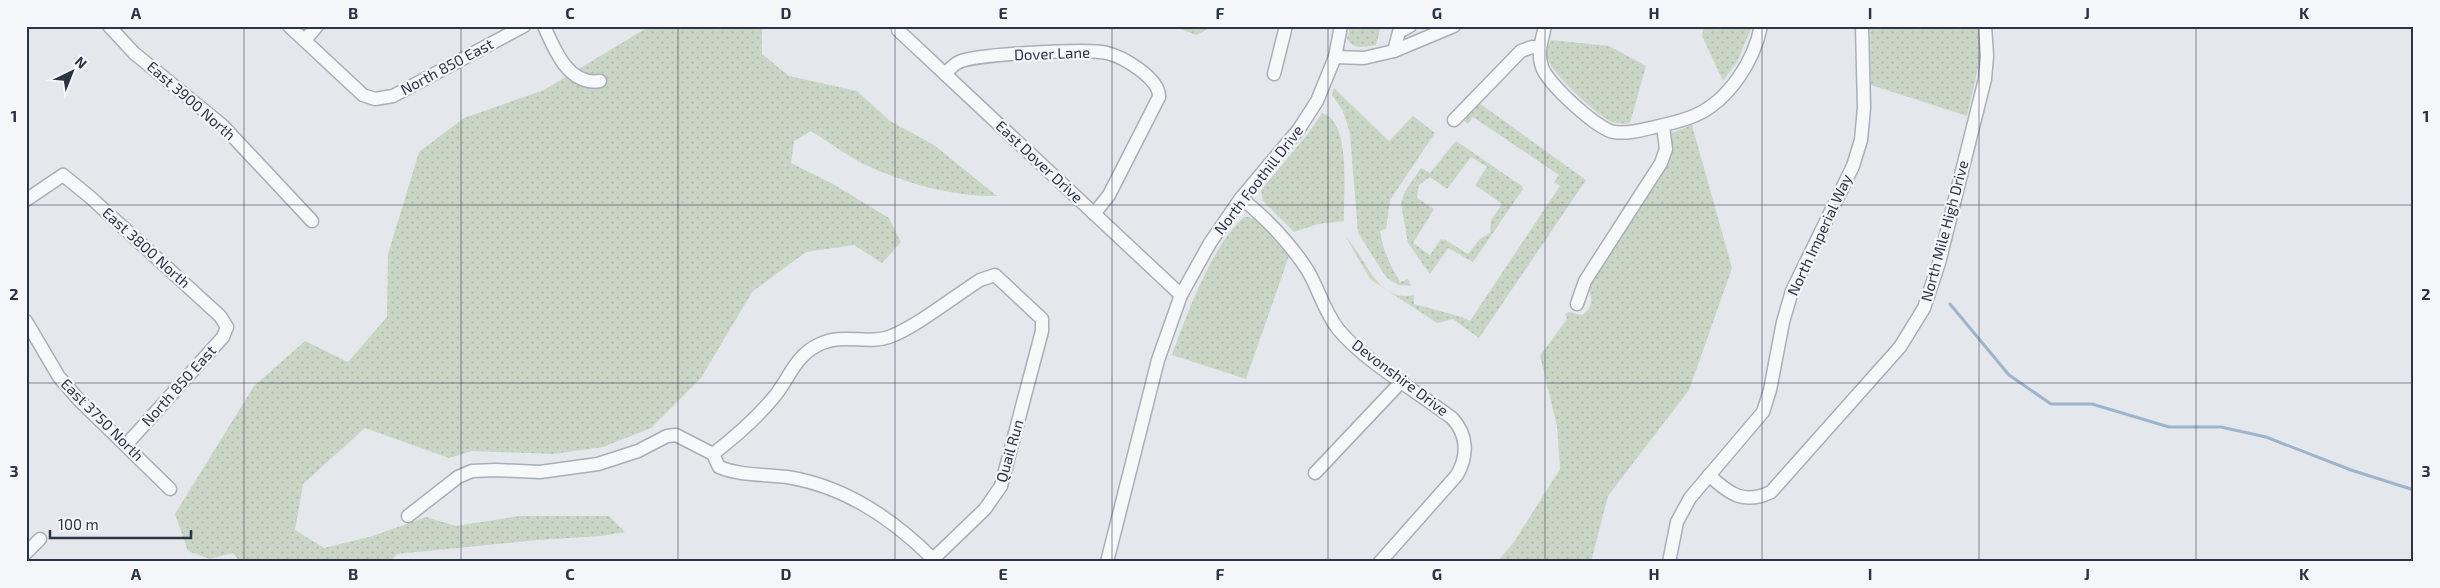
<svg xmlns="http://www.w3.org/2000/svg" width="2440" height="588" font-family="'Exo 2',sans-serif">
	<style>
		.grass { fill: url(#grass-dots); fill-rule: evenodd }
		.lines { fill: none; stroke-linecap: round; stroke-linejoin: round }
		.stream { stroke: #9fb4cc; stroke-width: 3 }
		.minor-casing { stroke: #a9aeb7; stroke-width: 15 }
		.minor { stroke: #f7f8fa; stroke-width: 12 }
		.grid { fill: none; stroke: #2b3445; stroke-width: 1; stroke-opacity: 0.55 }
		.labels { text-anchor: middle; stroke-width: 4.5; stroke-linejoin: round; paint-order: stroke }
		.street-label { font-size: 15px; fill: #2b3445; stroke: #f4f6f9 }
		.neatline { fill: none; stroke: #2b3445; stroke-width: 2 }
		.grid-label { font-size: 16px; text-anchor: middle; font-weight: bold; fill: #2b3445 }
	</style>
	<defs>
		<pattern id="grass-dots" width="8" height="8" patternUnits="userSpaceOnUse" patternTransform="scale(1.25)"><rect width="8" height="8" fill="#c9d6c5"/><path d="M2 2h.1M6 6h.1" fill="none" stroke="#adb8ab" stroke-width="1.8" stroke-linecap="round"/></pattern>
	</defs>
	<rect width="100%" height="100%" fill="#e4e7ec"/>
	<g class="grass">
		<path d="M 650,26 L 762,26 L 762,54 L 789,76 L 857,91 L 890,121 L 934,145 L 997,196 C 954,197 903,183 864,164 C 846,155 829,142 811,131 L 794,141 L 791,163 L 833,184 L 889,218 L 901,242 L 882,263 L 854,245 L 806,252 L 752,292 L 701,378 L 651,428 L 603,447 L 553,454 L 472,451 L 449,458 L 365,428 L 303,484 L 295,530 L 324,548 L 373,536 L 426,517 L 456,526 L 519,516 L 609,516 L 625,532 L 601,536 L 537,540 L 397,554 L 390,562 L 240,562 L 233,553 L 210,559 L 188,551 L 175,514 L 254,386 L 305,341 L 348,362 L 387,317 L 388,254 L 419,152 L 464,118 L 544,90 Z"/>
		<polygon points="1173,26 1214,26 1196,35"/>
		<path d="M 1350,26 L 1381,26 L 1376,45 C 1363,47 1355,50 1347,39 Z"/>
		<polygon points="1704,26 1752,26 1737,62 1723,81 1702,36"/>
		<polygon points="1870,26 1978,26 1980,59 1967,116 1871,85"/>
		<path d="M 1551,40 L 1609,46 L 1646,66 L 1630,123 C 1623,124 1615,124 1608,120 C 1592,110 1557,78 1549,62 C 1545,54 1547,47 1551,40 Z"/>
		<path d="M 1334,88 L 1389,141 L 1413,116 L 1435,133 L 1390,200 L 1386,229 L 1380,231 C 1383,251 1390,265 1400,282 L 1408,279 L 1411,286 L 1398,285 L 1386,277 L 1358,233 L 1350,134 L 1343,111 L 1332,95 Z"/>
		<path d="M 1479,103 L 1586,180 L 1479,338 L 1453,319 L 1437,323 L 1370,279 L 1346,237 C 1366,258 1377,303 1414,295 L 1414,304 L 1462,317 L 1470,321 L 1560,186 L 1554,182 L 1559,175 L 1473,117 L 1468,124 L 1464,121 Z"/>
		<path d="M 1322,113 C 1352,121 1343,195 1344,221 L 1318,224 L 1294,232 L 1263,201 L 1261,190 L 1307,135 Z"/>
		<path d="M 1692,125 L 1732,268 L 1689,390 L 1608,496 L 1591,562 L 1497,562 L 1514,542 L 1560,469 L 1557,426 L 1540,356 L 1567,319 L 1565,314 L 1569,312 L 1582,315 C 1593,307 1593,300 1588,287 L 1666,165 L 1672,151 L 1672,133 Z"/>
		<path d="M 1456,141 L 1522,186 L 1523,189 L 1473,262 L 1448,248 L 1430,274 L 1408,243 L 1401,204 L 1404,193 L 1421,168 L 1430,173 ZM 1471,157 L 1487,167 L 1475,185 L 1502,204 L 1491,220 L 1490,233 L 1480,239 L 1468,254 L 1444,239 L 1443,241 L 1441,239 L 1430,255 L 1413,243 L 1434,209 L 1417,198 L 1419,185 L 1430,177 L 1447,189 Z"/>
		<path d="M 1244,217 C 1265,216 1278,241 1289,256 L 1246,379 L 1172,355 C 1187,314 1211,247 1244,217 Z"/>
	</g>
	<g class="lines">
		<polyline class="stream" points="1950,304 2009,375 2051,404 2092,404 2169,427 2221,427 2266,437 2351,470 2414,490"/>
		<defs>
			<g id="minor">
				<polyline points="109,26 134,53 223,126 312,221"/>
				<polyline points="289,26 363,95 375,99 393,96 524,26"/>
				<path d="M 544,26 C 555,51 569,86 600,81"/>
				<path d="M 1545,26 C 1542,40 1537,53 1542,67 C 1547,83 1598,130 1614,132 C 1628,134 1642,130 1655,127 C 1668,124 1683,121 1696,115 C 1729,100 1754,61 1761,26"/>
				<polyline points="898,30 1181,295"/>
				<polyline points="305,40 317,26"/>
				<polyline points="1394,51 1399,32 1410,26"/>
				<polyline points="1335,57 1364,58 1394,51 1454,26"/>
				<path d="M 945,74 C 949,70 954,64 959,62 C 975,54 1090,48 1107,53 C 1124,57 1160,79 1159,97 L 1109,195 L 1094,214"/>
				<polyline points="1274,74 1286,26"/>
				<polyline points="1454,120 1521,51 1532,47 1539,48"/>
				<path d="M 1241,198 C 1267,219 1290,243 1308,271 C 1319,290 1324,311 1338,329 C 1363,360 1419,393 1452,418 C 1468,435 1468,456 1457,475 L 1380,562"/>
				<polyline points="26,200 63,175 90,197 220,316 227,327 223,337 126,445"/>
				<polyline points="1577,304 1585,281 1661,163 1666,149 1663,126"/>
				<polyline points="26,321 59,377 79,400 170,489"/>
				<path d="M 713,454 C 735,437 756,419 774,397 C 789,379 795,356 818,345 C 842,332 866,345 889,337 C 916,327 955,296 980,280 L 995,275 L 1042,319 L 1042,331 L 1001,486 L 985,509 L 930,562"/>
				<path d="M 713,454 L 719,467 C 741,476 763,474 787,477 C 845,486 892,518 933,559"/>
				<polyline points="1315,473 1402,381"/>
				<path d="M 1709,475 C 1729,494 1744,505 1771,492 L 1900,347 L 1924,308 L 1939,263 L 1985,79 L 1987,56 L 1985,26"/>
				<polyline points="408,516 458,477 472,471 496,470 540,472 598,464 638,451 667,436 676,435 713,454"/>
				<polyline points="26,553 40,539"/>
				<polyline points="1107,562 1158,360 1181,295 1210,243 1241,198 1299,129 1317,101 1335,57 1341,26"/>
				<polyline points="1669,562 1677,522 1690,498 1763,412 1770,390 1783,322 1792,291 1853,166 1861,140 1864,108 1862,26"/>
			</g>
		</defs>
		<use href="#minor" class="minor-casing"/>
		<use href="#minor" class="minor"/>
	</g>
	<path class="grid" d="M 244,26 L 244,562M 461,26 L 461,562M 678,26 L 678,562M 895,26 L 895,562M 1112,26 L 1112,562M 1328,26 L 1328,562M 1545,26 L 1545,562M 1762,26 L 1762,562M 1979,26 L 1979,562M 2196,26 L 2196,562M 26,205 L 2414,205M 26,383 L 2414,383"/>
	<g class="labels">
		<g class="street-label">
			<text transform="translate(1052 54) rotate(-2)" y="5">Dover Lane</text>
			<text transform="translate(447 67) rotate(-28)" y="5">North 850 East</text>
			<text transform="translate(191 101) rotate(41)" y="5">East 3900 North</text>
			<text transform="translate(1039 162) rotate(43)" y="5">East Dover Drive</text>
			<text transform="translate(1259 180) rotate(-52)" y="5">North Foothill Drive</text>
			<text transform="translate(1945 231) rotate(-75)" y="5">North Mile High Drive</text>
			<text transform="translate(1820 235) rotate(-65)" y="5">North Imperial Way</text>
			<text transform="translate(146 248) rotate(42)" y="5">East 3800 North</text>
			<text transform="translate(1400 378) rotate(37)" y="5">Devonshire Drive</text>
			<text transform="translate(179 386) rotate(-48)" y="5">North 850 East</text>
			<text transform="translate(102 420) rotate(45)" y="5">East 3750 North</text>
			<text transform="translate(1010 451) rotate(-74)" y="5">Quail Run</text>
		</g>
	</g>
	<rect width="2440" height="588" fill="none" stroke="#f4f6f9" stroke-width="55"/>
	<g transform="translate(72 72) rotate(43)" stroke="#f4f6f9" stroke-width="4" paint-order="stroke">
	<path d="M0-4L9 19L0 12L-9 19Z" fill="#2b3445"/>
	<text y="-8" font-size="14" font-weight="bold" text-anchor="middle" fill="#2b3445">N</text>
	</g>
	<path d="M50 530v8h141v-8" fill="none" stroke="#2b3445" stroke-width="2.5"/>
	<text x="58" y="530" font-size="15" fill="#2b3445" stroke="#f4f6f9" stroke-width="4" paint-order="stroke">100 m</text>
	<rect x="28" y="28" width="2384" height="532" class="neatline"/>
	<g class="grid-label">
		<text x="136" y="19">A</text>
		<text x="353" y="19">B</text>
		<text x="570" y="19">C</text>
		<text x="786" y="19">D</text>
		<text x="1003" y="19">E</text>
		<text x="1220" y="19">F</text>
		<text x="1437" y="19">G</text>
		<text x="1654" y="19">H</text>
		<text x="1870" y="19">I</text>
		<text x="2087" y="19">J</text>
		<text x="2304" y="19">K</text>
		<text x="14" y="122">1</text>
		<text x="2426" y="122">1</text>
		<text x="14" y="300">2</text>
		<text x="2426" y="300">2</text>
		<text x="14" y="477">3</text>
		<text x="2426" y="477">3</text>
		<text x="136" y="580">A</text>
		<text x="353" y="580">B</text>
		<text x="570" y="580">C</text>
		<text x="786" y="580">D</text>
		<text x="1003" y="580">E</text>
		<text x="1220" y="580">F</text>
		<text x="1437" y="580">G</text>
		<text x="1654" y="580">H</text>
		<text x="1870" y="580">I</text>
		<text x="2087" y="580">J</text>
		<text x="2304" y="580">K</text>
	</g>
</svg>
